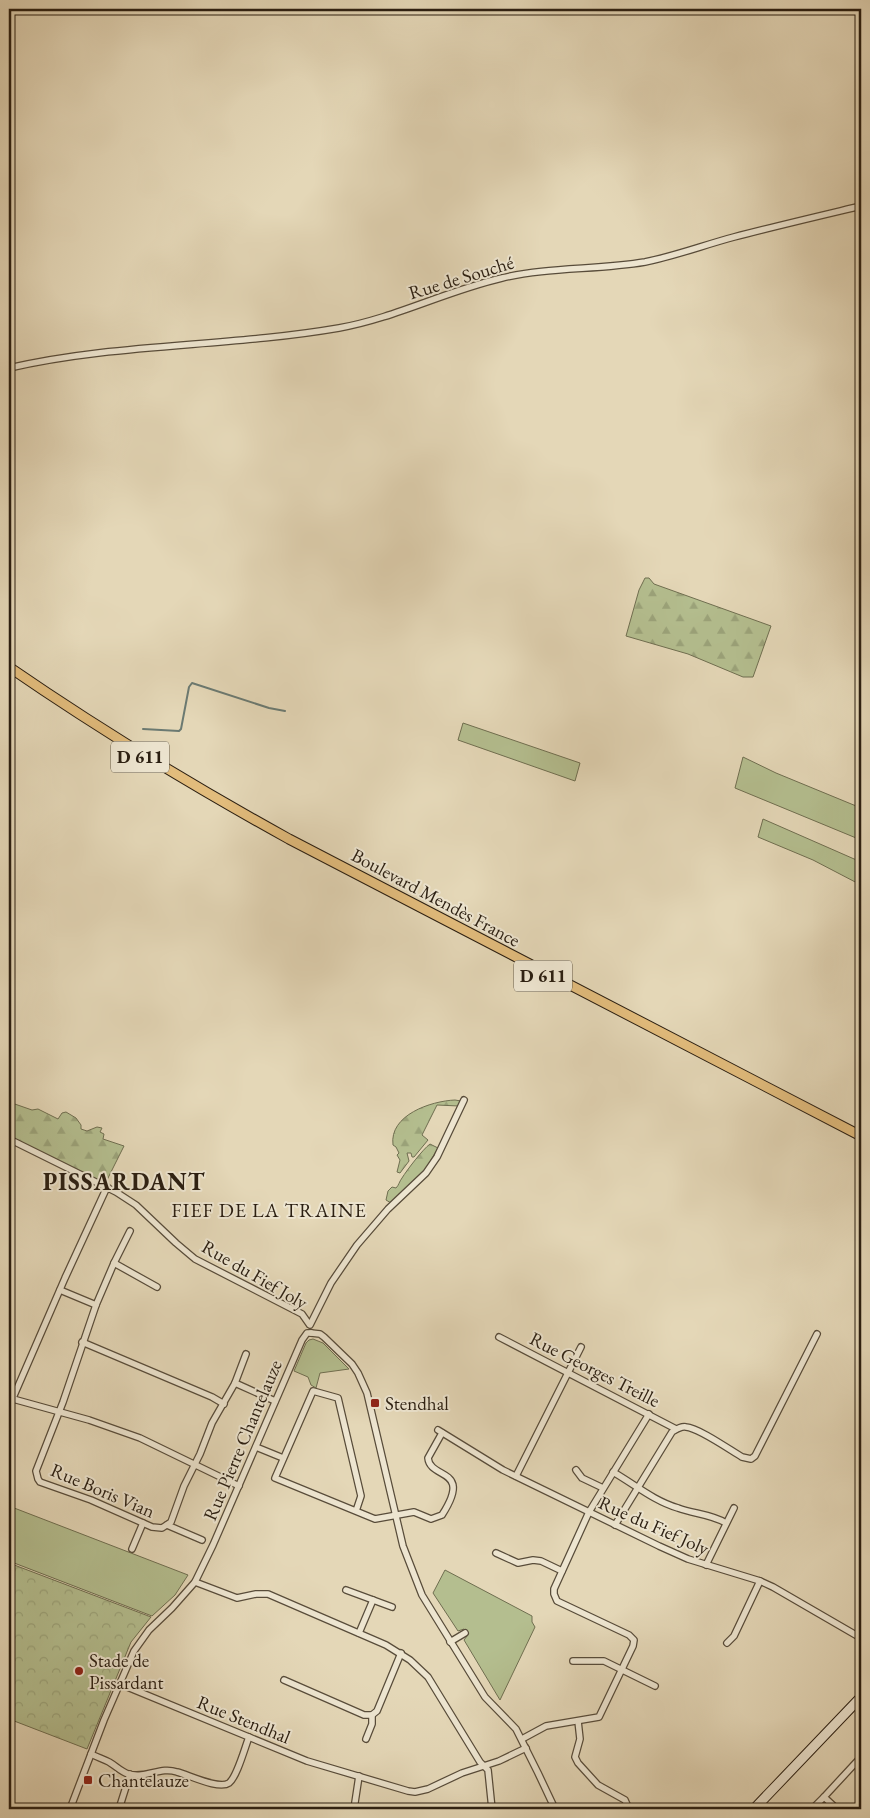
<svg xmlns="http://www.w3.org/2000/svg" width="870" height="1818" font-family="'EB Garamond',serif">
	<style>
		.grass { fill: #b4be8f; stroke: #6f6e50 }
		.forest { fill: url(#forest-firs); stroke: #6f6e50 }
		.park { fill: url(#park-crowns); stroke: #6f6e50 }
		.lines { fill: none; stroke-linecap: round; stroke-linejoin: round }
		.stream { stroke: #6b7a72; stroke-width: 2 }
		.street-casing { stroke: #584c3a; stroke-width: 8 }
		.secondary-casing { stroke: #2a1e11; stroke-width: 11 }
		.primary-casing { stroke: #2a1e11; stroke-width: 11 }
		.street { stroke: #ede5d0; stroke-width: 5.5 }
		.secondary { stroke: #ede5d0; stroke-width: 9 }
		.primary { stroke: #e2bc7c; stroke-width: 9 }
		.poi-dot { fill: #8f2418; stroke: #ede5d0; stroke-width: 2 }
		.labels { text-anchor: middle; stroke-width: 4; stroke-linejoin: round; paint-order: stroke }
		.shield { fill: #ede5d0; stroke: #645a4a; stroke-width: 1 }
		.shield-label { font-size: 18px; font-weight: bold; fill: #2a1e11 }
		.street-label { font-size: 19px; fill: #2a1e11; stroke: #ede5d0 }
		.poi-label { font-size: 19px; fill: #2a1e11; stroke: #ede5d0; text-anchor: start }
		.neighbourhood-label { font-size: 20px; letter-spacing: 1px; fill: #2a1e11; stroke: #ede5d0 }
		.district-label { font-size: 24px; font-weight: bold; letter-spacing: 1px; fill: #2a1e11; stroke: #ede5d0 }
	</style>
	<defs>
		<pattern id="forest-firs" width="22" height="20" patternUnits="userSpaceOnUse" patternTransform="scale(1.25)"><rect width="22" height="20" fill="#b4be8f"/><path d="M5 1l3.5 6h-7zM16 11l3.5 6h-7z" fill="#9ba37a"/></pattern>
		<pattern id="park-crowns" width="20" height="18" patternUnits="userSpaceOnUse" patternTransform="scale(1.25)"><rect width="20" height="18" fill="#b4be8f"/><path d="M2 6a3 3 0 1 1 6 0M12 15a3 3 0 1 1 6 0" fill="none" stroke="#9ba37a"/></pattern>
	</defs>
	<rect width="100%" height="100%" fill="#e4d7b7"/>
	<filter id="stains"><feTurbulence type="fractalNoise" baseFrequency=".004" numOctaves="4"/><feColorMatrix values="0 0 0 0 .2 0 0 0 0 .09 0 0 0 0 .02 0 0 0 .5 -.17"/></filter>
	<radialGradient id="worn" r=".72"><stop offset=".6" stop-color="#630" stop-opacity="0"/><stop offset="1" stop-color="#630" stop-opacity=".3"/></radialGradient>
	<g class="grass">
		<polygon points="463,723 580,763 575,781 458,740"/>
		<polygon points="743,757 776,773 861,808 861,840 735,788"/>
		<polygon points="763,819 861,862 861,885 813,860 758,837"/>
		<polygon points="313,1339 323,1343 349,1369 320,1373 316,1388 311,1385 308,1377 294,1371 306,1343 309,1340"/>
		<polygon points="9,1506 188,1575 175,1595 152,1616 9,1561"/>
		<polygon points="445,1570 532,1616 532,1622 535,1627 500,1700 464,1640 467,1636 464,1629 458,1631 433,1593"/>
	</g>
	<g class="forest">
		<polygon points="645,578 649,578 654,584 771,626 753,677 743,677 688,654 626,636 639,590"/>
		<path d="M 455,1100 L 461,1101 L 459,1106 L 437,1105 L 422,1135 L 428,1140 L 414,1157 L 412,1157 L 411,1153 L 407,1153 L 409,1161 L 400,1173 L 397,1172 L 400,1160 L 397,1155 L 399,1153 L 396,1147 L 393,1145 C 389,1115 431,1101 455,1100 Z"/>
		<polygon points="9,1102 32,1110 38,1109 58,1119 62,1113 66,1112 76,1118 81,1125 81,1129 87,1131 97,1127 102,1128 100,1132 104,1134 103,1139 124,1146 105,1184 9,1137"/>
		<path d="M 430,1144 L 438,1148 L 422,1175 L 391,1203 L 386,1200 L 388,1191 L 392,1187 L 396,1188 C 399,1185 399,1182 402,1178 C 407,1170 423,1149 430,1144 Z"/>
	</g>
	<polygon class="park" points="9,1563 151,1617 131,1642 87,1749 9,1719 9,1698 14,1685 9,1683"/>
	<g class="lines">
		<polyline class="stream" points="143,729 179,731 181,729 189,687 192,683 269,708 285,711"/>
		<defs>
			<g id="street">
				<path d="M 9,368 C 117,343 229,347 339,328 C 395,318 446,291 502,278 C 548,267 598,270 645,262 C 675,256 704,245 734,237 C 776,226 819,216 861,206"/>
				<polyline points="9,1139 116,1192 136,1205 176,1243 195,1259 302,1314 309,1324"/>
				<polyline points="130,1231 114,1263 96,1305 63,1402 36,1471 38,1479 40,1482 91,1500 152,1527 162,1528 171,1522 184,1486 200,1454 212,1423 235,1383"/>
				<polyline points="114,1263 157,1287"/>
				<polyline points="60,1290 96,1305"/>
				<polyline points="310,1325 331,1283 357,1245 388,1209 426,1173 437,1157 464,1100"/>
				<polyline points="311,1333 320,1334 324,1337 352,1364 358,1373 367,1393 403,1546 422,1595 485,1697 516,1729 538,1773 555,1809"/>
				<polyline points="499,1337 676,1429"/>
				<polyline points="82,1342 212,1397 224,1404"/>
				<polyline points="246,1354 235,1383 275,1401"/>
				<polyline points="13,1399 89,1420 140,1438 239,1486"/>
				<polyline points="9,1407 65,1278 107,1187"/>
				<polyline points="438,1430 503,1470 659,1546 688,1559 760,1581 773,1587 861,1638"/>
				<polyline points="256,1447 283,1458"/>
				<polyline points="576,1470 582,1478 603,1488"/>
				<path d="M 613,1472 C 634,1484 654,1501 678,1508 C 694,1514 711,1514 726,1523"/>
				<polyline points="516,1476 581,1347"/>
				<path d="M 356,1511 L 361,1496 L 338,1398 L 313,1391 L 275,1478 L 375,1519 L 414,1512 L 431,1519 L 442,1515 C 473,1467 430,1480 428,1458 L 442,1433"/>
				<polyline points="167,1525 202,1540"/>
				<path d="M 615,1525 L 672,1432 C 677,1429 681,1426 686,1427 C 699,1428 730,1450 742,1457 L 751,1459 L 755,1456 L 817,1334"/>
				<polyline points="132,1549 143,1523"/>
				<polyline points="496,1553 518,1563 533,1560 541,1561 562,1571"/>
				<polyline points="706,1565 734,1508"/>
				<polyline points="195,1582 237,1598 256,1594 268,1594 386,1645 410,1660 428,1677 480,1762 488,1770 492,1809"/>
				<polyline points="346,1590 392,1607"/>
				<polyline points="359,1633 373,1600"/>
				<polyline points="450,1642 465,1633"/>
				<polyline points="727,1643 734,1636 760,1581"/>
				<polyline points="573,1661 604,1661 655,1686"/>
				<polyline points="284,1680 364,1715 372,1715"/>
				<polyline points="120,1684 307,1761 408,1791 415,1792 428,1789 462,1773 499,1761 526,1748"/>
				<polyline points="578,1721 580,1739 575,1757 578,1763 598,1785 625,1800 629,1809"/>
				<polyline points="366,1739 372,1724 372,1715 377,1711 401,1653"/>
				<polyline points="522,1739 546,1726 599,1717 633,1646 634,1640 629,1635 557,1601 554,1594 554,1589 589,1512 649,1414"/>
				<path d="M 91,1754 C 97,1757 103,1759 109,1762 C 116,1766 120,1771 128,1774 C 147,1779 160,1766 177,1772 C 189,1775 219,1790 229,1783 C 237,1777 245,1747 249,1737"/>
				<polyline points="70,1809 104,1720 134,1651 149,1630 172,1608 195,1582 213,1545 302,1340 307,1333 311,1333"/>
				<polyline points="119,1809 130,1774"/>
				<polyline points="354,1809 359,1776"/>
				<polyline points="629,1809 641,1807"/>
				<polyline points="812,1809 824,1797"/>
				<polyline points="837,1809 824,1797 861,1757"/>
			</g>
			<polyline id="secondary" points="754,1809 861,1697"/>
			<path id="primary" d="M 9,667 C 99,729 193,786 289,839 L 861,1136"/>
		</defs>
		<use href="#street" class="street-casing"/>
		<use href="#secondary" class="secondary-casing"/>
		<use href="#primary" class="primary-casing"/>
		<use href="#street" class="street"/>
		<use href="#secondary" class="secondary"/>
		<use href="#primary" class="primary"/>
	</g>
	<g class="poi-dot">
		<rect x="370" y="1398" width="10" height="10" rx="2.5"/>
		<circle cx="79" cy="1671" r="5"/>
		<rect x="83" y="1775" width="10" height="10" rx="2.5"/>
	</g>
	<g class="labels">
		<g class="shield">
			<rect x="111" y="741.5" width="58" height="31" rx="4"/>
			<rect x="514" y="960.5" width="58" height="31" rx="4"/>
		</g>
		<g class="shield-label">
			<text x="140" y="763">D 611</text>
			<text x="543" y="982">D 611</text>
		</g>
		<g class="street-label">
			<text transform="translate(461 277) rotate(-17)" y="7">Rue de Souché</text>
			<text transform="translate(436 897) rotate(28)" y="7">Boulevard Mendès France</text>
			<text transform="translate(255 1274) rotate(30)" y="7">Rue du Fief Joly</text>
			<text transform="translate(595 1369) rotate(27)" y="7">Rue Georges Treille</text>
			<text transform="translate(242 1440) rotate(-67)" y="7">Rue Pierre Chantelauze</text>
			<text transform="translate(103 1490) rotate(23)" y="7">Rue Boris Vian</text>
			<text transform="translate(654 1525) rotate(24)" y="7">Rue du Fief Joly</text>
			<text transform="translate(244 1719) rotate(22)" y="7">Rue Stendhal</text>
		</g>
		<g class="poi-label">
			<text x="385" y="1410">Stendhal</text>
			<text x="89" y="1667">Stade de<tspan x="89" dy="22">Pissardant</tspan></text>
			<text x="98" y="1787">Chantelauze</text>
		</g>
		<g class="neighbourhood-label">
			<text x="269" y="1217">FIEF DE LA TRAINE</text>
		</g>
		<g class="district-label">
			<text x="124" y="1190">PISSARDANT</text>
		</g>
	</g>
	<rect width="870" height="1818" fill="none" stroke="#e4d7b7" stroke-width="30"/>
	<rect x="10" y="10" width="850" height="1798" fill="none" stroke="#2a1e11" stroke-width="2.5"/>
	<rect x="15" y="15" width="840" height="1788" fill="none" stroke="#2a1e11"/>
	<rect width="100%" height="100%" filter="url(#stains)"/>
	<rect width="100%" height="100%" fill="url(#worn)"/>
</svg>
